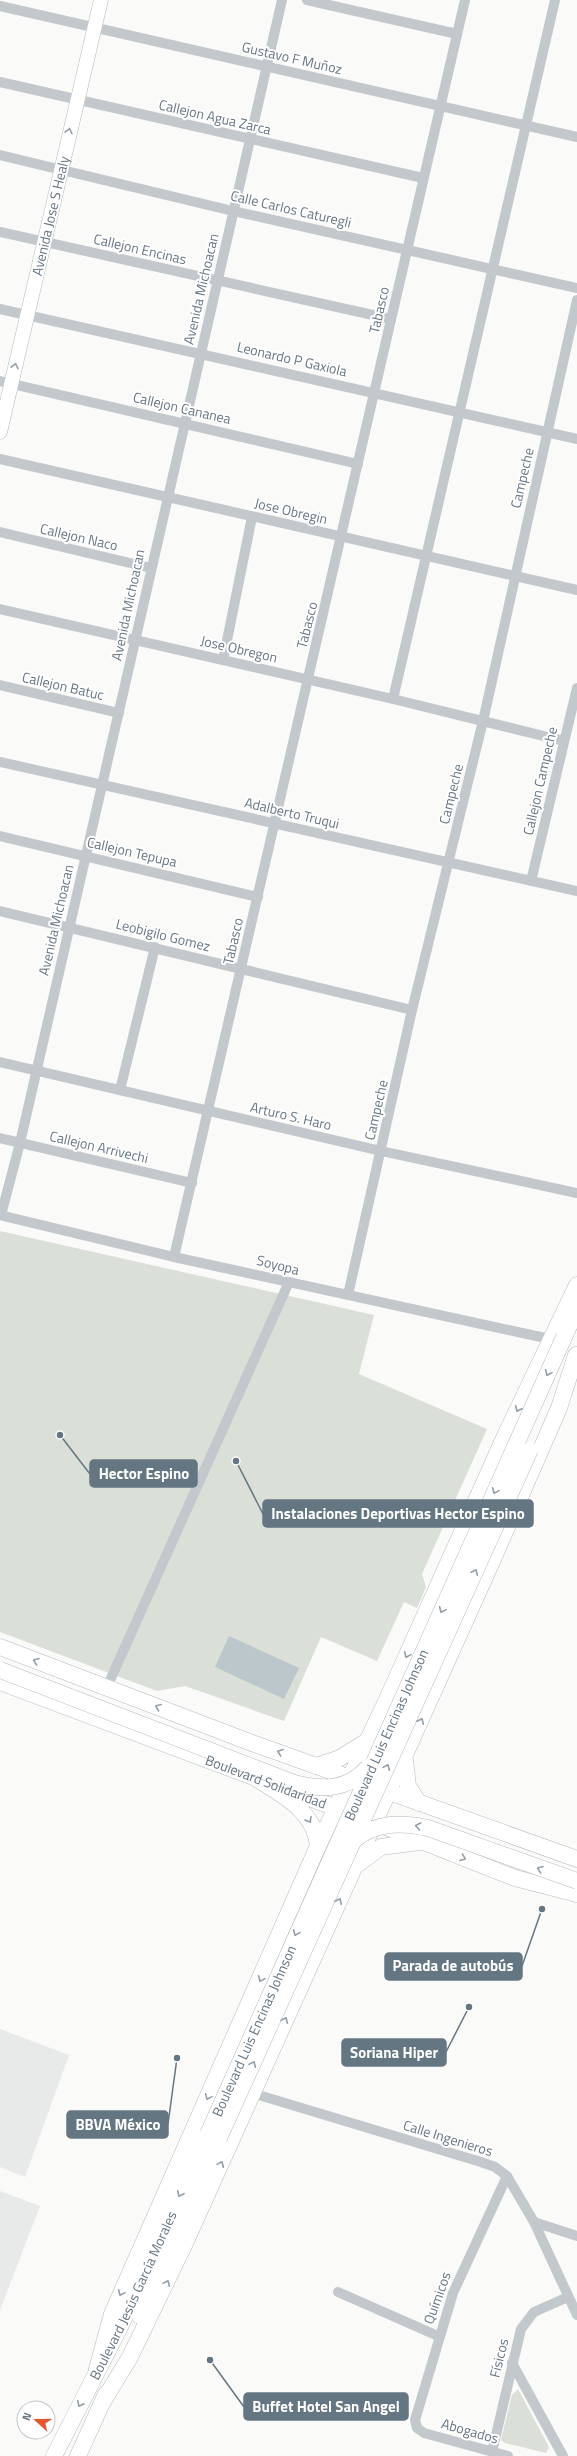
<svg xmlns="http://www.w3.org/2000/svg" width="577" height="2456" font-family="'Titillium Web',sans-serif">
	<style>
		.built { fill: #e8e9e9 }
		.green { fill: #dadfd7 }
		.water { fill: #bbc7cb }
		.lines { fill: none; stroke-linecap: round; stroke-linejoin: round }
		.secondary-casing { stroke: #b3babf; stroke-width: 15 }
		.primary-casing { stroke: #b5babe; stroke-width: 17 }
		.street { stroke: #c3c8cc; stroke-width: 10 }
		.secondary { stroke: #fff; stroke-width: 14 }
		.primary { stroke: #fff; stroke-width: 16 }
		.primary-bridge-casing { stroke: #b5babe; stroke-width: 17; stroke-linecap: butt }
		.primary-bridge { stroke: #fff; stroke-width: 16 }
		.oneway { stroke: #939fa8 }
		.labels { text-anchor: middle; stroke-width: 4; stroke-linejoin: round; paint-order: stroke }
		.street-label { font-size: 14px; fill: #657683; stroke: #fff }
		.leader { fill: none; stroke: #657683; stroke-width: 1.5 }
		.callout-dot { fill: #657683; stroke: #fff; stroke-width: 1.5 }
		.callout { fill: #657683; stroke: #657683; stroke-width: 1.5 }
		.callout-label { font-size: 15px; text-anchor: middle; font-weight: bold; fill: #fff }
	</style>
	<rect width="100%" height="100%" fill="#fafaf8"/>
	<g class="built">
		<polygon points="0,2029 69,2055 25,2177 0,2167"/>
		<polygon points="0,2191 40,2206 0,2310"/>
	</g>
	<g class="green">
		<polygon points="0,1231 374,1315 359,1374 487,1429 422,1574 426,1587 417,1608 404,1602 377,1661 321,1637 284,1721 185,1686 157,1691 0,1632"/>
		<polygon points="518,2389 549,2447 546,2453 505,2443 501,2440 512,2395"/>
	</g>
	<polygon class="water" points="229,1636 299,1668 284,1699 215,1667"/>
	<g class="lines">
		<defs>
			<g id="secondary">
				<path id="s1" d="M 0,432 L 101,0"/>
			</g>
			<g id="primary">
				<polyline points="564,1337 577,1309"/>
				<polyline points="0,1647 252,1743 577,1859"/>
				<path id="s2" d="M 0,1682 L 344,1811"/>
				<polyline points="405,1760 408,1786 419,1803"/>
				<polyline points="316,1766 340,1758 364,1743"/>
				<polyline points="381,1825 515,1878 577,1894"/>
				<polyline points="318,1846 389,1695 504,1438 577,1285"/>
				<polyline points="358,1864 381,1847 419,1842"/>
				<polyline points="140,2316 219,2138"/>
				<path d="M 97,2369 L 112,2314 L 318,1846 C 315,1812 284,1796 257,1779"/>
				<polyline points="102,2403 130,2357 186,2241 494,1557 559,1408 576,1355"/>
				<path id="s3" d="M 54,2456 L 121,2325 L 208,2134"/>
				<polyline points="78,2456 106,2394"/>
			</g>
		</defs>
		<use href="#secondary" class="secondary-casing"/>
		<use href="#primary" class="primary-casing"/>
		<g class="street">
			<polyline points="307,0 457,34"/>
			<polyline points="0,6 577,137"/>
			<polyline points="0,82 423,178"/>
			<polyline points="0,155 233,211 577,288"/>
			<polyline points="0,232 391,319"/>
			<polyline points="0,309 577,439"/>
			<polyline points="0,381 358,464"/>
			<polyline points="0,459 577,590"/>
			<polyline points="0,532 151,568"/>
			<polyline points="0,609 393,699 564,741"/>
			<polyline points="223,660 252,517"/>
			<polyline points="0,685 119,713"/>
			<polyline points="393,699 555,0"/>
			<polyline points="0,762 577,891"/>
			<polyline points="0,836 258,897"/>
			<polyline points="531,881 577,688"/>
			<polyline points="0,911 412,1010"/>
			<polyline points="0,1062 381,1151 577,1193"/>
			<polyline points="120,1090 155,947"/>
			<polyline points="0,1138 192,1183"/>
			<polyline points="0,1215 174,1257 550,1339"/>
			<polyline points="1,1215 20,1143 282,0"/>
			<polyline points="174,1257 465,0"/>
			<polyline points="348,1295 412,1010 483,721 577,300"/>
			<polyline points="107,1687 289,1282"/>
			<polyline points="252,2093 481,2162 495,2167 507,2176 534,2222 577,2315"/>
			<polyline points="507,2176 453,2293 415,2420 417,2428 424,2433 508,2456"/>
			<polyline points="534,2222 577,2236"/>
			<polyline points="338,2292 438,2336"/>
			<polyline points="512,2363 563,2456"/>
			<polyline points="492,2452 521,2329 534,2312 568,2297"/>
		</g>
		<use href="#secondary" class="secondary"/>
		<use href="#primary" class="primary"/>
		<defs>
			<g id="primary-bridge">
				<path d="M 0,1670 L 294,1783 C 321,1790 348,1791 368,1767"/>
				<path d="M 353,1841 C 375,1822 400,1822 428,1828 L 577,1881"/>
				<path id="s4" d="M 208,2134 L 564,1337"/>
				<polyline points="219,2138 530,1450"/>
			</g>
		</defs>
		<use href="#primary-bridge" class="primary-bridge-casing"/>
		<use href="#primary-bridge" class="primary-bridge"/>
	</g>
	<defs><path id="oneway-chevron" d="M-2-3.5L2.5 0L-2 3.5" fill="none" stroke-width="1.6" stroke-linecap="round" stroke-linejoin="round"/></defs>
	<g class="oneway">
		<use href="#oneway-chevron" transform="translate(69 131) rotate(-77)"/>
		<use href="#oneway-chevron" transform="translate(15 366) rotate(-78)"/>
		<use href="#oneway-chevron" transform="translate(548 1373) rotate(114)"/>
		<use href="#oneway-chevron" transform="translate(518 1409) rotate(115)"/>
		<use href="#oneway-chevron" transform="translate(495 1491) rotate(114)"/>
		<use href="#oneway-chevron" transform="translate(475 1572) rotate(-66)"/>
		<use href="#oneway-chevron" transform="translate(442 1610) rotate(114)"/>
		<use href="#oneway-chevron" transform="translate(407 1655) rotate(114)"/>
		<use href="#oneway-chevron" transform="translate(36 1661) rotate(-159)"/>
		<use href="#oneway-chevron" transform="translate(158 1707) rotate(-159)"/>
		<use href="#oneway-chevron" transform="translate(421 1721) rotate(-65)"/>
		<use href="#oneway-chevron" transform="translate(280 1752) rotate(-160)"/>
		<use href="#oneway-chevron" transform="translate(387 1767) rotate(-66)"/>
		<use href="#oneway-chevron" transform="translate(309 1820) rotate(59)"/>
		<use href="#oneway-chevron" transform="translate(418 1826) rotate(-169)"/>
		<use href="#oneway-chevron" transform="translate(463 1858) rotate(21)"/>
		<use href="#oneway-chevron" transform="translate(540 1869) rotate(-159)"/>
		<use href="#oneway-chevron" transform="translate(339 1901) rotate(-65)"/>
		<use href="#oneway-chevron" transform="translate(296 1933) rotate(114)"/>
		<use href="#oneway-chevron" transform="translate(261 1979) rotate(114)"/>
		<use href="#oneway-chevron" transform="translate(285 2020) rotate(-66)"/>
		<use href="#oneway-chevron" transform="translate(253 2064) rotate(-66)"/>
		<use href="#oneway-chevron" transform="translate(208 2097) rotate(114)"/>
		<use href="#oneway-chevron" transform="translate(221 2164) rotate(-66)"/>
		<use href="#oneway-chevron" transform="translate(180 2194) rotate(115)"/>
		<use href="#oneway-chevron" transform="translate(167 2283) rotate(-66)"/>
		<use href="#oneway-chevron" transform="translate(121 2293) rotate(114)"/>
		<use href="#oneway-chevron" transform="translate(80 2404) rotate(116)"/>
	</g>
	<g class="labels">
		<g class="street-label">
			<text transform="translate(292 58) rotate(13)" y="5">Gustavo F Muñoz</text>
			<text transform="translate(215 117) rotate(13)" y="5">Callejon Agua Zarca</text>
			<text transform="translate(291 209) rotate(13)" y="5">Calle Carlos Caturegli</text>
			<text dy="5" stroke="none"><textPath href="#s1" startOffset="222">Avenida Jose S Healy</textPath></text>
			<text transform="translate(140 249) rotate(13)" y="5">Callejon Encinas</text>
			<text transform="translate(201 289) rotate(-77)" y="5">Avenida Michoacan</text>
			<text transform="translate(379 310) rotate(-77)" y="5">Tabasco</text>
			<text transform="translate(292 359) rotate(13)" y="5">Leonardo P Gaxiola</text>
			<text transform="translate(182 408) rotate(13)" y="5">Callejon Cananea</text>
			<text transform="translate(522 478) rotate(-77)" y="5">Campeche</text>
			<text transform="translate(291 511) rotate(13)" y="5">Jose Obregin</text>
			<text transform="translate(79 537) rotate(13)" y="5">Callejon Naco</text>
			<text transform="translate(128 605) rotate(-78)" y="5">Avenida Michoacan</text>
			<text transform="translate(307 625) rotate(-76)" y="5">Tabasco</text>
			<text transform="translate(239 649) rotate(13)" y="5">Jose Obregon</text>
			<text transform="translate(63 686) rotate(13)" y="5">Callejon Batuc</text>
			<text transform="translate(540 781) rotate(-77)" y="5">Callejon Campeche</text>
			<text transform="translate(451 794) rotate(-76)" y="5">Campeche</text>
			<text transform="translate(292 813) rotate(13)" y="5">Adalberto Truqui</text>
			<text transform="translate(132 852) rotate(13)" y="5">Callejon Tepupa</text>
			<text transform="translate(56 920) rotate(-77)" y="5">Avenida Michoacan</text>
			<text transform="translate(163 935) rotate(14)" y="5">Leobigilo Gomez</text>
			<text transform="translate(233 941) rotate(-77)" y="5">Tabasco</text>
			<text transform="translate(376 1110) rotate(-77)" y="5">Campeche</text>
			<text transform="translate(291 1116) rotate(13)" y="5">Arturo S. Haro</text>
			<text transform="translate(99 1147) rotate(13)" y="5">Callejon Arrivechi</text>
			<text transform="translate(278 1265) rotate(14)" y="5">Soyopa</text>
			<text dy="5" stroke="none"><textPath href="#s4" startOffset="437">Boulevard Luis Encinas Johnson</textPath></text>
			<text dy="5" stroke="none"><textPath href="#s2" startOffset="284">Boulevard Solidaridad</textPath></text>
			<text dy="5" stroke="none"><textPath href="#s4" startOffset="113">Boulevard Luis Encinas Johnson</textPath></text>
			<text transform="translate(448 2138) rotate(17)" y="5">Calle Ingenieros</text>
			<text dy="5" stroke="none"><textPath href="#s3" startOffset="179">Boulevard Jesús García Morales</textPath></text>
			<text transform="translate(437 2298) rotate(-70)" y="5">Químicos</text>
			<text transform="translate(499 2358) rotate(-76)" y="5">Físicos</text>
			<text transform="translate(470 2431) rotate(16)" y="5">Abogados</text>
		</g>
	</g>
	<path class="leader" d="M60 1435L90 1474M236 1461L263 1514M542 1909L522 1966M469 2007L446 2052M177 2058L168 2124M210 2360L244 2407"/>
	<g class="callout-dot">
		<circle cx="60" cy="1435" r="4"/>
		<circle cx="236" cy="1461" r="4"/>
		<circle cx="542" cy="1909" r="4"/>
		<circle cx="469" cy="2007" r="4"/>
		<circle cx="177" cy="2058" r="4"/>
		<circle cx="210" cy="2360" r="4"/>
	</g>
	<g class="callout">
		<rect x="90" y="1460" width="107" height="27" rx="4"/>
		<rect x="263" y="1500" width="270" height="27" rx="4"/>
		<rect x="385" y="1953" width="137" height="27" rx="4"/>
		<rect x="342" y="2039" width="104" height="27" rx="4"/>
		<rect x="67" y="2111" width="101" height="27" rx="4"/>
		<rect x="244" y="2393" width="164" height="27" rx="4"/>
	</g>
	<g class="callout-label">
		<text x="144" y="1479">Hector Espino</text>
		<text x="398" y="1519">Instalaciones Deportivas Hector Espino</text>
		<text x="453" y="1971">Parada de autobús</text>
		<text x="394" y="2058">Soriana Hiper</text>
		<text x="118" y="2130">BBVA México</text>
		<text x="326" y="2412">Buffet Hotel San Angel</text>
	</g>
	<g transform="translate(36 2420) rotate(291)"><circle r="19" fill="#ffffff" stroke="#c1c8cd"/>
	<path d="M0-3L7 15L0 10L-7 15Z" fill="#e4572e"/>
	<text y="-6" font-size="11" font-weight="bold" text-anchor="middle" fill="#657683">N</text>
	</g>
</svg>
